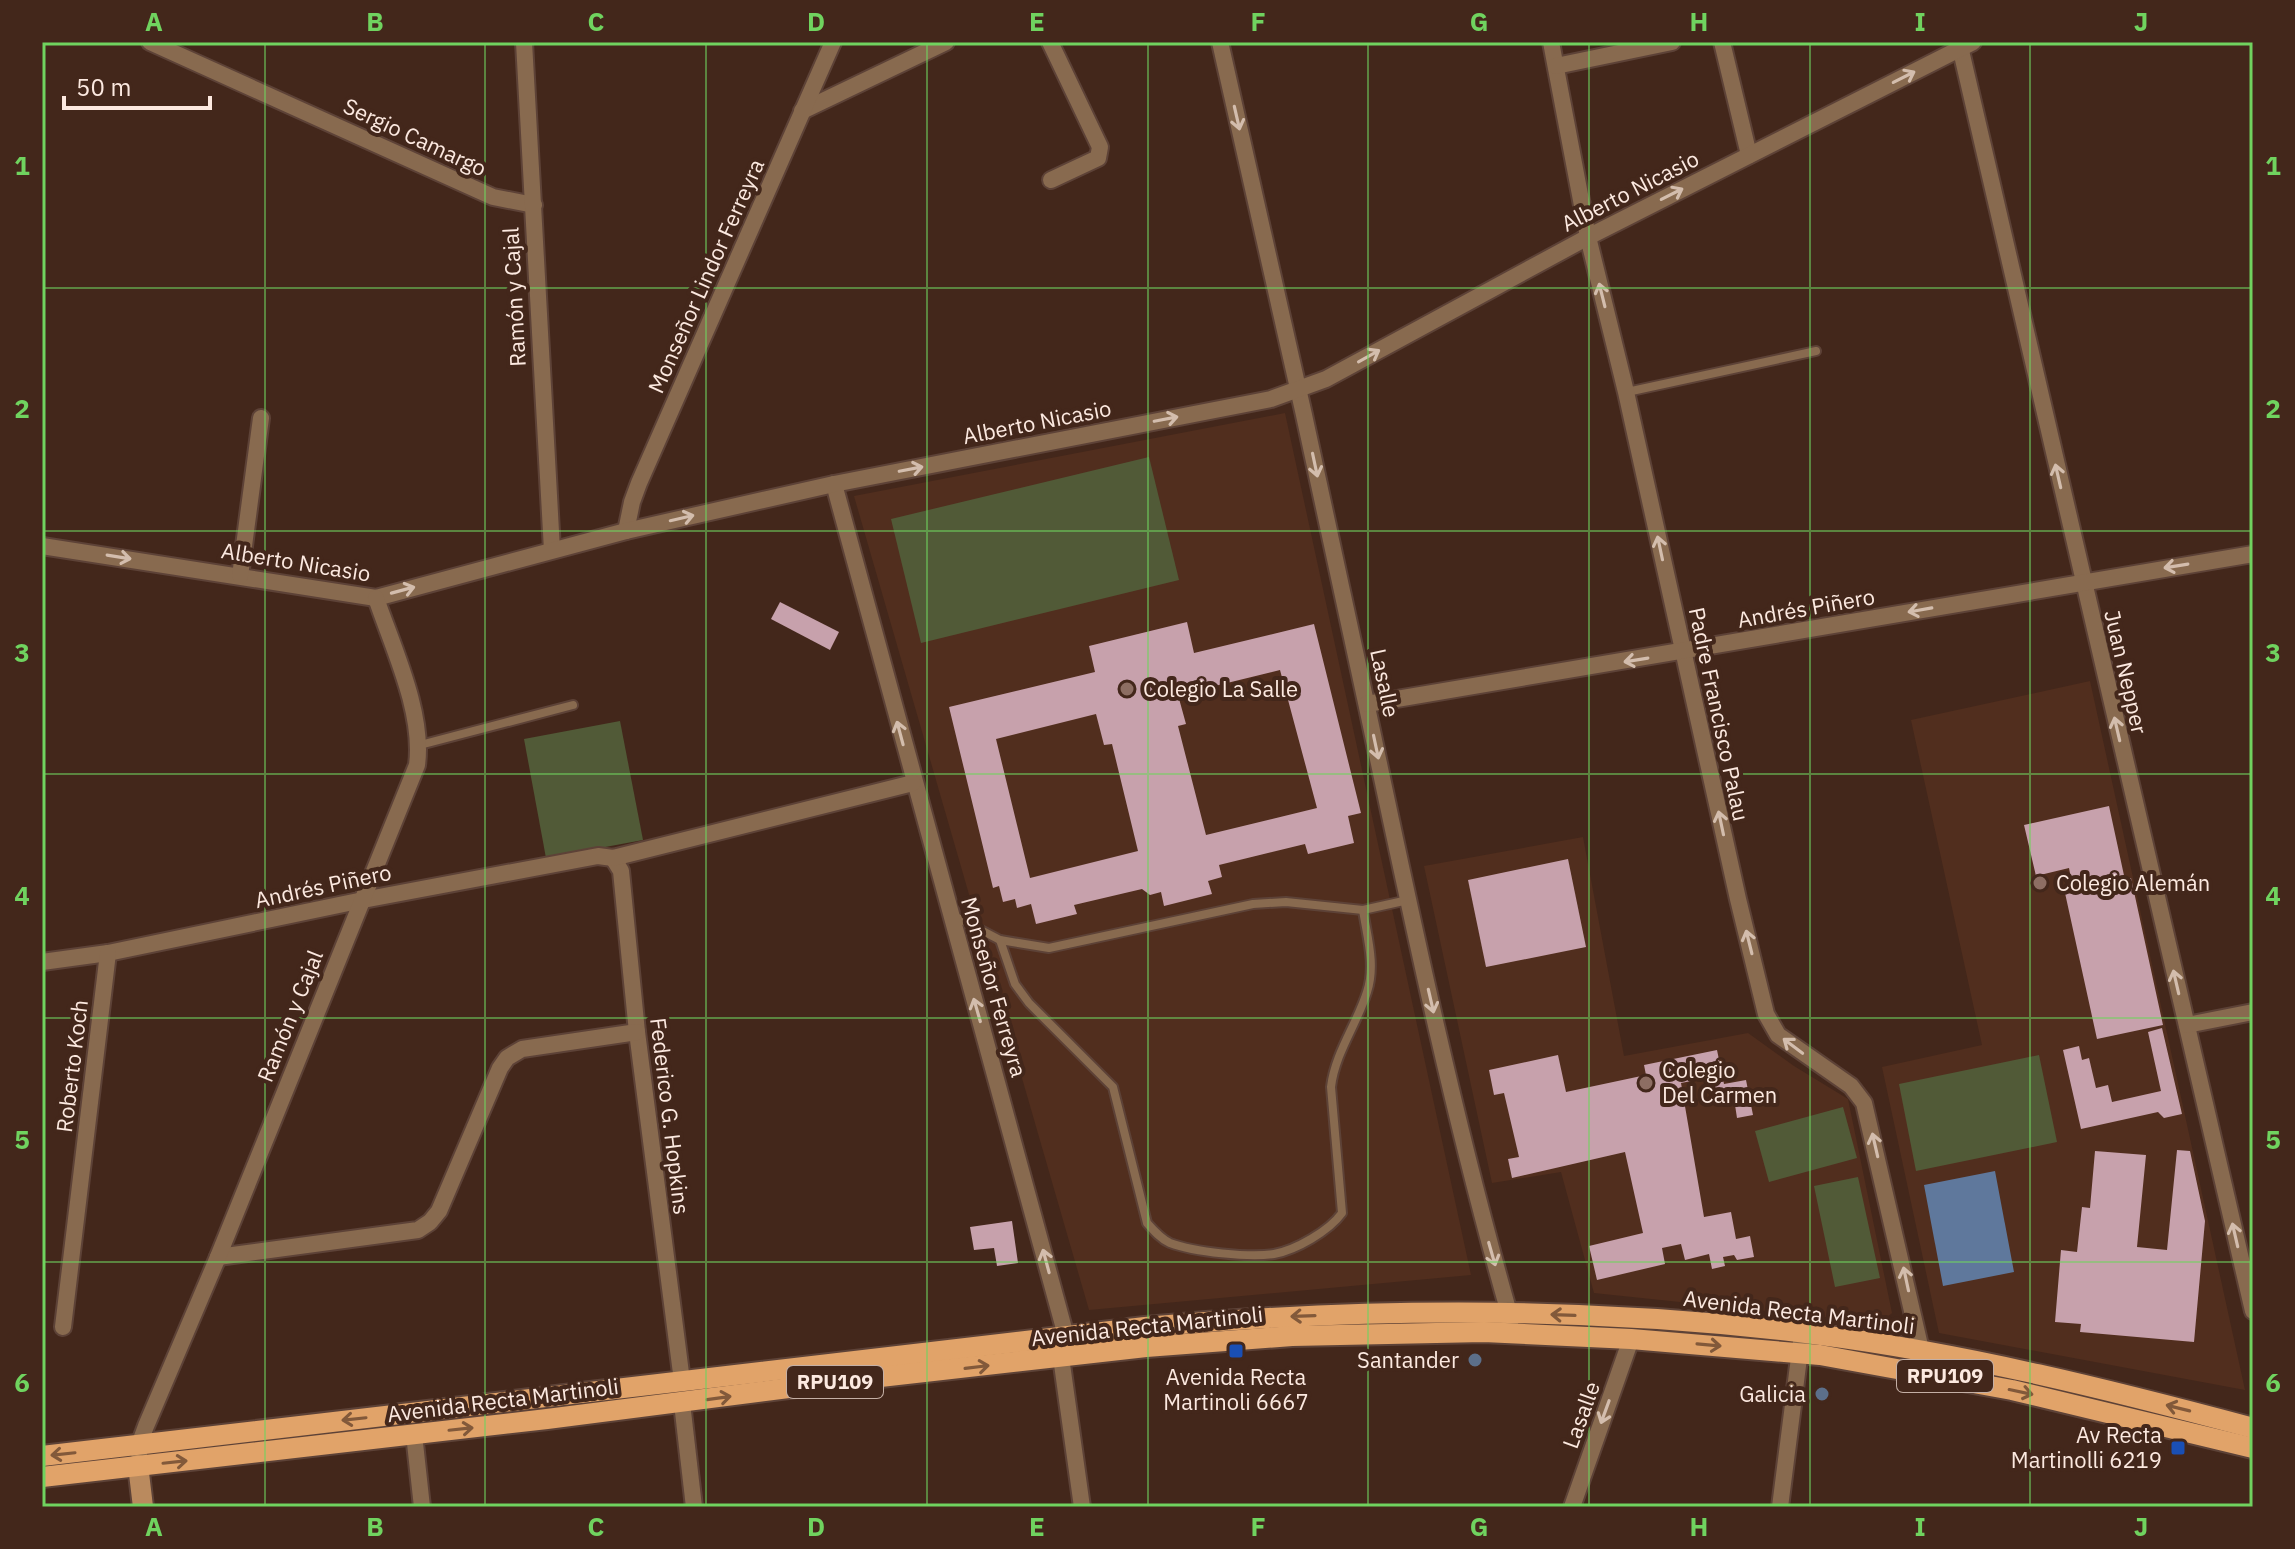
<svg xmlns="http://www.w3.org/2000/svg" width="2295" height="1549" font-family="'IBM Plex Sans',sans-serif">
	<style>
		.built { fill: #512e1e }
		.green { fill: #515a37 }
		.water { fill: #5f789c }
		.building { fill: #c7a1ac; fill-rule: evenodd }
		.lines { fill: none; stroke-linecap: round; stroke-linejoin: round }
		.lane-casing { stroke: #5d4237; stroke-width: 12 }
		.street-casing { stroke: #5d4237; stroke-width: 20 }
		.secondary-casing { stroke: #5d4237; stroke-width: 24 }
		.primary-casing { stroke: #5d4237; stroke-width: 24 }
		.lane { stroke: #886a4f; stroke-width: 8 }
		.street { stroke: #886a4f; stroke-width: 16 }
		.secondary { stroke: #ba8a5e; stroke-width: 20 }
		.primary { stroke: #e1a369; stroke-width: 20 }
		.oneway { stroke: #d3bdad }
		.oneway2 { stroke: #82593a }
		.grid { fill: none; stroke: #70d35f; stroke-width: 2; stroke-opacity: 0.55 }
		.education-dot { fill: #8d6e63; stroke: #43271b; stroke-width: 3 }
		.transit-dot { fill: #1a4fb4; stroke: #43271b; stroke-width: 3 }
		.service-dot { fill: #5c6f8a; stroke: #43271b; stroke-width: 3 }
		.labels { text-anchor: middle; stroke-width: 8; stroke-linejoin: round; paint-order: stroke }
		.shield { fill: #43271b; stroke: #c4afa5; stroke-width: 2 }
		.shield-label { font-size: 20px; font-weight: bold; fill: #fce9e0 }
		.street-label { font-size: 22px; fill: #fce9e0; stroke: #43271b }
		.poi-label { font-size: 22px; fill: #fce9e0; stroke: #43271b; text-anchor: start }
		.neatline { fill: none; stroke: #70d35f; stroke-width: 3 }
		.grid-label { font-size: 26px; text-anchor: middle; font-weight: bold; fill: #70d35f }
	</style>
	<rect width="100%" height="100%" fill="#43271b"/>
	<g class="built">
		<polygon points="1285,413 1471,1275 1089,1310 854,496"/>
		<polygon points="2090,681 2245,1390 1939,1333 1882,1067 1982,1045 1911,720"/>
		<polygon points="1583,837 1624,1056 1748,1033 1794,1066 1848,1099 1892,1313 1881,1323 1594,1293 1561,1172 1492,1183 1424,866"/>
	</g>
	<g class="green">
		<polygon points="1149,457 1179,580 921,643 891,519"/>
		<polygon points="620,721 643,840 546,858 524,739"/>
		<polygon points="2039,1055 2057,1142 1916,1171 1899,1084"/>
		<polygon points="1843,1107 1857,1158 1769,1182 1755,1131"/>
		<polygon points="1858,1177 1880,1278 1835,1287 1814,1186"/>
	</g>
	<polygon class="water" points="1995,1171 2014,1272 1943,1286 1924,1185"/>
	<g class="building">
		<polygon points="780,602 839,632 830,650 771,619"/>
		<path d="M 1187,622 L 1194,653 L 1314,624 L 1361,813 L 1348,816 L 1354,843 L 1308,854 L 1305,844 L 1219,865 L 1222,877 L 1208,881 L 1212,894 L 1164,906 L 1161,892 L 1150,895 L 1142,889 L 1074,905 L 1077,914 L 1036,924 L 1031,904 L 1017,908 L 1015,899 L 1003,902 L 999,886 L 993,888 L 949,707 L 1095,672 L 1089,646 ZM 1280,670 L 1317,808 L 1206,835 L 1178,726 L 1186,724 L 1178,695 ZM 1096,714 L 1104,745 L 1112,744 L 1138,851 L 1030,878 L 996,739 Z"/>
		<polygon points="2109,806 2125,880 2131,878 2163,1025 2097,1039 2065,893 2074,894 2069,868 2036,876 2024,825"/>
		<polygon points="1568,859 1586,947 1486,967 1468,880"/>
		<polygon points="2162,1028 2182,1114 2164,1118 2158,1112 2081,1129 2063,1050 2079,1046 2082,1060 2089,1058 2096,1088 2108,1085 2112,1102 2161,1091 2148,1032"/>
		<polygon points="1717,1050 1724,1084 1746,1080 1753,1115 1737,1118 1735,1105 1728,1106 1726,1099 1717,1101 1713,1077 1681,1083 1704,1217 1731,1212 1736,1239 1750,1236 1754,1257 1737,1260 1734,1255 1723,1257 1725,1266 1712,1269 1709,1254 1685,1260 1681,1244 1662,1248 1665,1264 1597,1280 1589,1246 1643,1233 1625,1152 1512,1178 1508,1159 1519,1157 1504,1093 1494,1095 1489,1070 1558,1055 1566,1092 1646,1075 1644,1065"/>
		<polygon points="2177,1150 2190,1151 2205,1221 2194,1342 2080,1332 2081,1324 2055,1322 2061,1250 2077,1252 2082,1207 2090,1208 2095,1151 2146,1155 2137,1247 2167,1250"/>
		<polygon points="1012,1221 1018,1263 997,1266 994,1248 974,1250 970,1227"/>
	</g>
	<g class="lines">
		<defs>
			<g id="lane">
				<polyline points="1627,392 1816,351"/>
				<polyline points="420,745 573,705"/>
				<polyline points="954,916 1000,940 1049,948 1253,904 1286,902 1363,910 1408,900"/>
				<path d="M 1000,940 L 1015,984 L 1029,1003 L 1113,1087 L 1147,1223 C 1154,1231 1161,1239 1170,1243 C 1194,1252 1250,1258 1274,1254 C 1296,1250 1329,1231 1342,1213 L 1331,1087 C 1335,1053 1357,1024 1367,992 C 1376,965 1367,937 1363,910"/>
			</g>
			<g id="street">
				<polyline points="150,42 493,197 534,205"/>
				<polyline points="524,42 552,550"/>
				<polyline points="1050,42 1100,147 1098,158 1051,180"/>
				<path d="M 1220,42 C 1271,263 1320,485 1367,707 C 1410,910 1452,1113 1509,1313 L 1510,1324"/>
				<polyline points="1551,42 1588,237 1626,392 1738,899 1766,1014 1778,1035 1851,1086 1864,1103 1921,1350"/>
				<polyline points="1722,42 1749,155"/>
				<polyline points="1959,42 2253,1311"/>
				<polyline points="1556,66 1672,42"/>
				<polyline points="802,111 946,42"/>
				<path d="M 834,484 C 909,768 991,1051 1066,1336 L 1061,1357 L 1082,1507"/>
				<polyline points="626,531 632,502 639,483 833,42"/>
				<polyline points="42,546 376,598 626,531 834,484 1271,399 1326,379 1588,237 1973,42"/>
				<polyline points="240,576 261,418"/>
				<polyline points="1367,704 2253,554"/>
				<polyline points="613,858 621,871 637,1032 682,1381"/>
				<polyline points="42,962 108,953 363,900 598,856 613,858 913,783"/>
				<polyline points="2187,1025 2253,1012"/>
				<polyline points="218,1257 418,1230 430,1222 439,1211 500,1068 507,1058 522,1049 637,1032"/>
				<polyline points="63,1327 108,953"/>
				<polyline points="682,1403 694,1507"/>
				<polyline points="414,1434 422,1507"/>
				<path d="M 139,1454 L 139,1445 L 146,1426 L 218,1257 L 417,765 C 424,713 393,648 376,598"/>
				<polyline points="1572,1507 1631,1339"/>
				<polyline points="1780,1507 1801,1342"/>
			</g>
			<polyline id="secondary" points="138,1465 143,1507"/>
			<g id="primary">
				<path d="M 42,1456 L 1145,1327 C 1369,1307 1597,1306 1821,1335 C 1967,1354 2111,1390 2253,1428"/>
				<polyline points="42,1477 547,1419 836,1382 1146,1347 1292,1336 1484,1332 1631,1339 1820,1355 2012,1390 2253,1448"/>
			</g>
		</defs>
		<use href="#lane" class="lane-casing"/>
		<use href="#street" class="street-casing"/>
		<use href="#secondary" class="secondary-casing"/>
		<use href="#primary" class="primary-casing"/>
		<use href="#lane" class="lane"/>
		<use href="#street" class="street"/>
		<use href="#secondary" class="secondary"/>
		<use href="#primary" class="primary"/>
	</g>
	<defs><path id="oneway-shaft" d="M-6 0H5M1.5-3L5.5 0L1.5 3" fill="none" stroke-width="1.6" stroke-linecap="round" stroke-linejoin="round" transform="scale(2)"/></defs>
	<g class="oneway">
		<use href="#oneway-shaft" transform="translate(1904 77) rotate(-27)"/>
		<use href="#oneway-shaft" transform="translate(1237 118) rotate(77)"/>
		<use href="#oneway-shaft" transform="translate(1672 194) rotate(-27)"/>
		<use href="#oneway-shaft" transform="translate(1602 295) rotate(-104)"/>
		<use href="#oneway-shaft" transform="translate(1369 356) rotate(-29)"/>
		<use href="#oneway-shaft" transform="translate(1166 419) rotate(-11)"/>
		<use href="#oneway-shaft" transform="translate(1315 465) rotate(78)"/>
		<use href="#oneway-shaft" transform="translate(911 469) rotate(-11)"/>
		<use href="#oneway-shaft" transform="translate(2058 476) rotate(-103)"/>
		<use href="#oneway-shaft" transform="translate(682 518) rotate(-13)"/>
		<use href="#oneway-shaft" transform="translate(1660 548) rotate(-102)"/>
		<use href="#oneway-shaft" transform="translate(119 557) rotate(9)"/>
		<use href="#oneway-shaft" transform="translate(2176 566) rotate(171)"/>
		<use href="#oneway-shaft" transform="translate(403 590) rotate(-15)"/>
		<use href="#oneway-shaft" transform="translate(1920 610) rotate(170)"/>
		<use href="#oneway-shaft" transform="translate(1636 660) rotate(171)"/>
		<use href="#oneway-shaft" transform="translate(2117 729) rotate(-103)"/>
		<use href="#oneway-shaft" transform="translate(900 733) rotate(-105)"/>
		<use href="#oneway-shaft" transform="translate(1376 747) rotate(78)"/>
		<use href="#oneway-shaft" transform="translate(1721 823) rotate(-102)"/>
		<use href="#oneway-shaft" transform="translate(1749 942) rotate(-104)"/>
		<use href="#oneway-shaft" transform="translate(2176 982) rotate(-103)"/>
		<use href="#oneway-shaft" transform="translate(1431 1001) rotate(77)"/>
		<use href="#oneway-shaft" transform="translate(977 1010) rotate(-106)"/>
		<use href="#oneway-shaft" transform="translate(1793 1046) rotate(-143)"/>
		<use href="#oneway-shaft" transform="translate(1875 1145) rotate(-103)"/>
		<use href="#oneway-shaft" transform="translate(2235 1235) rotate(-103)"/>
		<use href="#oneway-shaft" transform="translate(1492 1254) rotate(74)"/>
		<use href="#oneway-shaft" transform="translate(1046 1261) rotate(-105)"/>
		<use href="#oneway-shaft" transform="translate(1906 1279) rotate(-102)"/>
		<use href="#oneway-shaft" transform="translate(1605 1412) rotate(110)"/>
	</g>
	<g class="oneway2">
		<use href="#oneway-shaft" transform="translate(1563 1315) rotate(-178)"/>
		<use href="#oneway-shaft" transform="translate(1303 1316) rotate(178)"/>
		<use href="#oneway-shaft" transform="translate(1709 1345) rotate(5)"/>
		<use href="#oneway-shaft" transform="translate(977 1367) rotate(-7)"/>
		<use href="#oneway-shaft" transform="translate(2021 1392) rotate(12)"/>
		<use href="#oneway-shaft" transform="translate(719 1398) rotate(-8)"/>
		<use href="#oneway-shaft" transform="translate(2178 1408) rotate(-166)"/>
		<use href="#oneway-shaft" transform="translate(354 1419) rotate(174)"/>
		<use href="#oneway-shaft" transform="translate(461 1429) rotate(-6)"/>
		<use href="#oneway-shaft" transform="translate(63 1454) rotate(174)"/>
		<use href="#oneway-shaft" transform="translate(175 1462) rotate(-6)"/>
	</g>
	<path class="grid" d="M 265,42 L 265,1507M 485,42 L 485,1507M 706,42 L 706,1507M 927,42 L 927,1507M 1148,42 L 1148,1507M 1368,42 L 1368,1507M 1589,42 L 1589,1507M 1810,42 L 1810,1507M 2030,42 L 2030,1507M 42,288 L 2253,288M 42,531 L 2253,531M 42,774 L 2253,774M 42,1018 L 2253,1018M 42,1262 L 2253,1262"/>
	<g class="education-dot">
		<circle cx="1127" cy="689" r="8"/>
		<circle cx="2040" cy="883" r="8"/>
		<circle cx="1646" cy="1083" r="8"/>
	</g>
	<g class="transit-dot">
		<rect x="1228" y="1343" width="16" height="16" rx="4"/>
		<rect x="2170" y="1440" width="16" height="16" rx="4"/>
	</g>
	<g class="service-dot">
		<circle cx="1475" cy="1360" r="8"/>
		<circle cx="1822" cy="1394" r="8"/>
	</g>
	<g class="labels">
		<g class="shield">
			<rect x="1897" y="1360" width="96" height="32" rx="6"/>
			<rect x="787" y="1366" width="96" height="32" rx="6"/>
		</g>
		<g class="shield-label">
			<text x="1945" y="1383">RPU109</text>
			<text x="835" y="1389">RPU109</text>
		</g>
		<g class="street-label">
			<text transform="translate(415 137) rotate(25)" y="8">Sergio Camargo</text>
			<text transform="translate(1630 191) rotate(-27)" y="8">Alberto Nicasio</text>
			<text transform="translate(706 276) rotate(-66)" y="8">Monseñor Lindor Ferreyra</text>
			<text transform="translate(514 297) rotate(-93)" y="8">Ramón y Cajal</text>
			<text transform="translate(1037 422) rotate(-11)" y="8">Alberto Nicasio</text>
			<text transform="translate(296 562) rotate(9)" y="8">Alberto Nicasio</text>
			<text transform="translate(1806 608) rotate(-10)" y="8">Andrés Piñero</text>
			<text transform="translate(2126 672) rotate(77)" y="8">Juan Nepper</text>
			<text transform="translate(1385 683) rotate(78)" y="8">Lasalle</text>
			<text transform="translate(1719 714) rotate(78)" y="8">Padre Francisco Palau</text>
			<text transform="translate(323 886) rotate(-12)" y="8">Andrés Piñero</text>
			<text transform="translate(994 987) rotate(74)" y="8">Monseñor Ferreyra</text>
			<text transform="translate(290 1016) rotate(-68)" y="8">Ramón y Cajal</text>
			<text transform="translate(72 1066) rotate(-83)" y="8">Roberto Koch</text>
			<text transform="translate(670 1116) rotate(83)" y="8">Federico G. Hopkins</text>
			<text transform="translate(1799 1312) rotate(7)" y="8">Avenida Recta Martinoli</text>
			<text transform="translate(1147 1326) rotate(-6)" y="8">Avenida Recta Martinoli</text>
			<text transform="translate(503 1400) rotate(-7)" y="8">Avenida Recta Martinoli</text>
			<text transform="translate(1581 1415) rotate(-70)" y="8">Lasalle</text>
		</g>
		<g class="poi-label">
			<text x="1143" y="697">Colegio La Salle</text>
			<text x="2056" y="891">Colegio Alemán</text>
			<text x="1662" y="1078">Colegio<tspan x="1662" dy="25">Del Carmen</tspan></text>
			<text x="1459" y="1368" text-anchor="end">Santander</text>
			<text x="1236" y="1385" text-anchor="middle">Avenida Recta<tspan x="1236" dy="25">Martinoli 6667</tspan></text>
			<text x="1806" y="1402" text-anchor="end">Galicia</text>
			<text x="2162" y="1443" text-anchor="end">Av Recta<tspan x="2162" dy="25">Martinolli 6219</tspan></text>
		</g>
	</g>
	<rect width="2295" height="1549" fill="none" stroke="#43271b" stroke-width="88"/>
	<path d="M64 96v12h146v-12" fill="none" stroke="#fce9e0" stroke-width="4"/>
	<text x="76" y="96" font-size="24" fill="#fce9e0" stroke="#43271b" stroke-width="6" paint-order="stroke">50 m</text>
	<rect x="44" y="44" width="2207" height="1461" class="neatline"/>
	<g class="grid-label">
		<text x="154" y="31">A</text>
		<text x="375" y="31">B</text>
		<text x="596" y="31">C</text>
		<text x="816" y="31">D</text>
		<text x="1037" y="31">E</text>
		<text x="1258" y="31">F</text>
		<text x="1479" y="31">G</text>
		<text x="1699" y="31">H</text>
		<text x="1920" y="31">I</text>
		<text x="2141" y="31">J</text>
		<text x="22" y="175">1</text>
		<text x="2273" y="175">1</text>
		<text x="22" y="418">2</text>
		<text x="2273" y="418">2</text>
		<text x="22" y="662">3</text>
		<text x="2273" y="662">3</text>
		<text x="22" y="905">4</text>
		<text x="2273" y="905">4</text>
		<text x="22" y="1149">5</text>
		<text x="2273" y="1149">5</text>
		<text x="22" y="1392">6</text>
		<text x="2273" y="1392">6</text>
		<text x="154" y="1536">A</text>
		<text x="375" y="1536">B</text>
		<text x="596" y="1536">C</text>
		<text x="816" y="1536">D</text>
		<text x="1037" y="1536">E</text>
		<text x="1258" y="1536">F</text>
		<text x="1479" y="1536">G</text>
		<text x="1699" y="1536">H</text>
		<text x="1920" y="1536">I</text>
		<text x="2141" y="1536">J</text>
	</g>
</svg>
